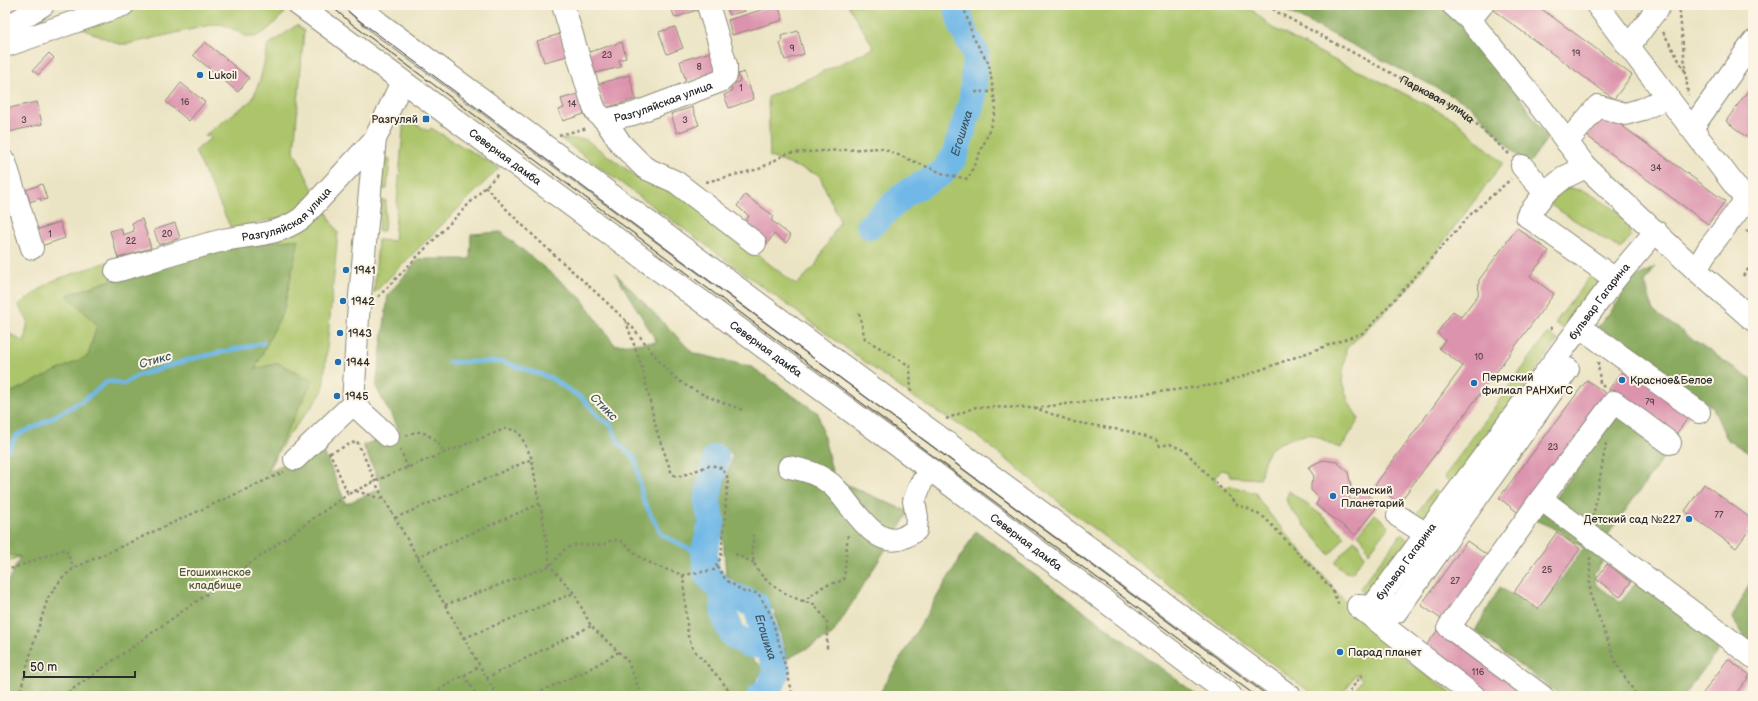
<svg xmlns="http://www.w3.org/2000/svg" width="1758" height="701" font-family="'Balsamiq Sans',sans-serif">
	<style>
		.green { fill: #acc56b; stroke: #6c784b }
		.forest { fill: #89aa5f; stroke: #5a6a45 }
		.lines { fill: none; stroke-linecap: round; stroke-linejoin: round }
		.stream { stroke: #6fb8e7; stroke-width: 4.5 }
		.river { stroke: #6fb8e7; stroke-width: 27 }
		.building { fill: #dc93ad }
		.minor-casing { stroke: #8b8878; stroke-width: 24 }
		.major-casing { stroke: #8b8878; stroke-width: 24 }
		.path { stroke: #8b8878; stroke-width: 2.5; stroke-dasharray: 3 3; stroke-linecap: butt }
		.minor { stroke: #fff; stroke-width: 22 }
		.major { stroke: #fff; stroke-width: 22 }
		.tram { stroke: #2b2b2b; stroke-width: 1 }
		.poi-dot { fill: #1f6fb2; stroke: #fcf5e5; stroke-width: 1.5 }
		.labels { text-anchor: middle; stroke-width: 4; stroke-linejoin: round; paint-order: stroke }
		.number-label { font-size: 9px; fill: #57454c }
		.poi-label { font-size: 11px; fill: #2b2b2b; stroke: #fcf5e5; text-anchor: start }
		.street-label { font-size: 11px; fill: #2b2b2b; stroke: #fcf5e5 }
		.park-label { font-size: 11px; fill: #52593e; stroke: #fcf5e5 }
		.water-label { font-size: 12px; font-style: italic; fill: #3f5563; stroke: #fcf5e5 }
	</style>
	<rect width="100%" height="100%" fill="#fcf5e5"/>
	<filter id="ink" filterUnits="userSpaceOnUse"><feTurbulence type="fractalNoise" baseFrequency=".025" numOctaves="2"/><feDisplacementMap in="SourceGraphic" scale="8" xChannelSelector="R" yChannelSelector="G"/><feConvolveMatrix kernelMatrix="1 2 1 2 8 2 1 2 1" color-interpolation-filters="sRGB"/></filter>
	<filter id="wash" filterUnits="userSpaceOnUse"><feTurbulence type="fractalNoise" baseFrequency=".012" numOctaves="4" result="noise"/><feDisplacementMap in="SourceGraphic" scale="16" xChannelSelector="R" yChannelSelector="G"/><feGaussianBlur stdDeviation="0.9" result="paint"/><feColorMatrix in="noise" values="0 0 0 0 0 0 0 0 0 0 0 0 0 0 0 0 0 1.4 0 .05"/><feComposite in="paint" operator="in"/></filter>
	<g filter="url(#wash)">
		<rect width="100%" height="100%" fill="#ebe4c4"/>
		<g class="green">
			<path d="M 149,5 L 273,5 L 285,13 C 274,22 259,44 243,35 C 233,30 228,24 215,24 L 128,44 L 119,44 L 78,27 Z"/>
			<path d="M 848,5 L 1246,5 L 1273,28 L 1340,63 L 1368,75 L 1454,119 L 1503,163 L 1407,290 L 1346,349 L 1342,382 L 1349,403 L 1359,419 L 1341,448 C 1330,446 1323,438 1313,435 C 1304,433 1279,442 1272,448 C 1264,454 1262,470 1260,479 L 1230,477 L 1228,472 L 1222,470 L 1215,477 L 1216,482 L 1222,488 L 1230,486 L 1256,493 L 1258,498 L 1272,517 L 1351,608 L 1388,646 L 1455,696 L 1351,696 L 1362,679 L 1356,674 L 1341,696 L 1315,696 L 1065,507 L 976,435 L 913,397 L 561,139 L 585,139 L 636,176 L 687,199 L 796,285 L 815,266 L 840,221 L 819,175 L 770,157 L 768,97 L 874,48 Z"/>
			<polygon points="297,25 304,31 294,151 315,194 289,216 231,228 195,151 212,137 205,135 252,100 260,80 267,51 267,46"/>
			<polygon points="404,117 428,131 431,128 499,168 374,293 378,240 394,241"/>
			<polygon points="384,158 390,159 387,189 382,189"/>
			<polygon points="1570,188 1587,192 1619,212 1628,220 1631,236 1620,249 1549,204 1554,193"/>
			<polygon points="381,200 386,201 384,231 378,231"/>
			<polygon points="321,202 338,233 323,390 317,400 287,437 266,473 5,562 5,331 24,342 28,321 18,305 52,281 107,262 113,276 204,249"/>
			<polygon points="1590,276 1600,283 1565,330 1555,323"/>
			<polygon points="1548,333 1558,340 1454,484 1444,477"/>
			<polygon points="1434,490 1445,498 1424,526 1413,518"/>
			<polygon points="1289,491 1324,517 1345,536 1330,555 1289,507 1286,499"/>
			<polygon points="1375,514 1389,526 1369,553 1363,539 1358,535"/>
			<polygon points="1401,534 1412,544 1368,601 1360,588"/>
			<polygon points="1354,540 1358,543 1364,556 1352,573 1345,572 1335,562"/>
		</g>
		<g class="forest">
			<polygon points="1281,5 1451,5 1470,20 1547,139 1527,166 1470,105 1287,11"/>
			<polygon points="501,232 581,298 615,345 657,342 615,273 693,353 752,367 818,413 834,479 909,512 832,635 787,659 774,610 726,575 720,501 733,454 710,448 699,488 697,554 702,579 717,604 721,625 735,644 764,669 745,696 5,696 5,588 20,557 5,554 5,395 88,356 97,325 67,295 204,249 299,239 284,309 255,369 278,363 313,380 266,472 322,447 346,504 382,488 363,445 400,432 376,387 388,295 419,259 470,259 471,234"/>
			<polygon points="1655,267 1645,283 1654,312 1753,381 1753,456 1727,439 1713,408 1634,347 1597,328 1618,302 1629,281"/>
			<polygon points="1617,413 1668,451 1605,539 1554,500"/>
			<polygon points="1545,506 1606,557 1594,574 1596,585 1621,602 1638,580 1722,646 1683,696 1561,696 1475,631 1500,587 1535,611 1540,610 1583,548 1560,531 1535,520"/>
			<polygon points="976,531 1196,694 1195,696 878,696"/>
			<polygon points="1753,572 1753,648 1732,619 1752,578"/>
		</g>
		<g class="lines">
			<g class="stream">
				<polyline points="448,362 503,362 551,378 583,399 601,419 611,425 619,444 635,458 643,500 662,535 688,548 704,553"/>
				<polyline points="5,450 8,450 17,435 37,426 84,400 108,381 124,384 136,376 195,358 264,343"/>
			</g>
			<g class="river">
				<path id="s1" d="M 870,226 L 906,193 L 942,173 L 954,157 L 972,101 L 976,54 L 963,29 L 956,5"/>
				<path id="s2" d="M 716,458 L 707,501 L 712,523 L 704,553 L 707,575 L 723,592 L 756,605 L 768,646 L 777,670 L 770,688 L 760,696"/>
				<polyline points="723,592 724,615 733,635 748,644 768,646"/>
			</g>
		</g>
		<g id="blocks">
			<g class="building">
				<polygon points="670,5 697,5 699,9 675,18"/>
				<polygon points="726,5 743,5 745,11 729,15"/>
				<polygon points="778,5 783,20 732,35 728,20"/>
				<polygon points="1496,5 1536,5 1632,75 1614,99 1493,10"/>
				<polygon points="675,27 683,48 667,54 659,32"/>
				<polygon points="798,31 804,54 785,60 780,43 782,42 781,36"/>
				<polygon points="560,34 567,56 544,62 537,41"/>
				<polygon points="205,42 249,78 238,92 193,55"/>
				<polygon points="622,42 626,58 619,60 621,67 595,73 589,52"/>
				<polygon points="711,52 717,73 686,82 680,61"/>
				<polygon points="49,53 54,58 38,75 33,70"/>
				<polygon points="744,72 754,99 729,108 724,95 732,91 730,85 740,81 738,74"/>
				<polygon points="629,75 636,99 605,108 598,84"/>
				<polygon points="181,83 205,102 189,121 166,102"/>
				<polygon points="1753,84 1753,134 1749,139 1726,121"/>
				<polygon points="578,94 584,114 563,121 559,110 564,108 561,99"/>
				<polygon points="37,102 42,124 9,132 5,117 5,109"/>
				<polygon points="692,107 699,125 677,133 671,114"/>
				<polygon points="1603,112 1725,201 1708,224 1587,136"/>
				<polygon points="42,184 47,199 41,201 41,198 30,202 26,190"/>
				<polygon points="745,195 774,216 771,220 791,236 786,243 774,234 766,245 742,227 749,216 737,206"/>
				<polygon points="142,219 151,248 118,258 110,231 121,228 123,235 134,231 132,223"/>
				<polygon points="60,222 65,238 41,246 36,230"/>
				<polygon points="175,223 180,238 159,245 154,230"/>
				<polygon points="1517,228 1549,251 1530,276 1554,294 1399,503 1375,485 1463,366 1439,348 1445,340 1437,333 1453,311 1461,317 1478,295 1479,280"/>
				<polygon points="1626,367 1690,415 1674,437 1609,389"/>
				<polygon points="1587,380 1608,395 1520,514 1499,498"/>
				<polygon points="1323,460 1337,462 1348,472 1351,487 1349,498 1353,501 1361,490 1379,504 1355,535 1316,505 1319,498 1311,490 1311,484 1314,476 1308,467"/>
				<polygon points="1704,484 1753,520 1753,525 1736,548 1685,511"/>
				<polygon points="1557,532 1580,549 1538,609 1514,592"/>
				<polygon points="1467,541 1490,557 1444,621 1421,605"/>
				<polygon points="1607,564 1631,582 1620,597 1596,579"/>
				<polygon points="1440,627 1532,696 1489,696 1425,647"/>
				<polygon points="1728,659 1750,675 1734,696 1701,696"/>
			</g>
		</g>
	</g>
	<g filter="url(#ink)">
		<use href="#blocks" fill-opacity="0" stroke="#8b8878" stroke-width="1"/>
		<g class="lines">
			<defs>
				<g id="minor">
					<polyline points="563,5 592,102 596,112 605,120 621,144 645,168 676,182 755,243"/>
					<polyline points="1453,5 1470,20 1542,109 1586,167 1696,270 1753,320"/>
					<polyline points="1597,5 1746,200 1709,248 1696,270"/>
					<polyline points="1470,20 1482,5"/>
					<polyline points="1629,46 1660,5"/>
					<path id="s4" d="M 605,120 L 633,114 L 721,81 L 726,75 L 726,65 L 708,5"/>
					<polyline points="1692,128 1753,42"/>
					<polyline points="1567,142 1598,106 1625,114 1643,109 1668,97"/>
					<polyline points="5,162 32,248"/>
					<polyline points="1522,166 1545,193 1565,177 1586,167"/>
					<polyline points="1545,193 1527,216 1615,279"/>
					<path id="s5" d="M 116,271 C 151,261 185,250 220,241 C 252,233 273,238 302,218 L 375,139 L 402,82"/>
					<polyline points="1580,327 1699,412"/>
					<polyline points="353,404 358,317 375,139"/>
					<polyline points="295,459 353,404 388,436"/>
					<path d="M 789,467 C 805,470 817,473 831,484 C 849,499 873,550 902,538 C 907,536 911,533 916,530 L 917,517 L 914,501 L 921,483"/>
					<polyline points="1541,499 1753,657"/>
					<polyline points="1398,516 1426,534"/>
					<polyline points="1379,598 1396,612 1568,369"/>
					<path id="s6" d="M 1358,606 L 1372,607 L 1615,279 L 1656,231"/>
					<polyline points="1358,606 1474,696"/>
					<polyline points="1542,696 1449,627 1541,499 1614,402 1670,443"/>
				</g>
				<g id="major">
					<path id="s7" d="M 299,5 L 932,471 L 1231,696"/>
					<polyline points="358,5 380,24 1290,696"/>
					<polyline points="5,34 17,21 43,5"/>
					<polyline points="5,46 123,5"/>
				</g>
			</defs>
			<use href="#minor" class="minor-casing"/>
			<use href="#major" class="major-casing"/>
			<g class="path">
				<path id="s3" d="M 1268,5 L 1277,12 L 1462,111 L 1509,154"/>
				<polyline points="1679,5 1688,95"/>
				<polyline points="1663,32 1686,73"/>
				<polyline points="975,92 994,92"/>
				<polyline points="559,135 588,128"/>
				<polyline points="706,182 759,169 788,153 881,148 947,175 968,179 986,139 996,110 989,64 973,37 963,5"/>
				<path d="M 485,186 C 527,234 578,274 623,318 C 646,339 660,370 687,386 C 704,396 724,403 743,410"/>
				<polyline points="1746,230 1753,236"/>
				<polyline points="1743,276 1753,263"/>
				<polyline points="378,297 499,173"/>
				<polyline points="859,313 865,339 910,366 911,395"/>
				<polyline points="1550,327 1553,329"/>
				<polyline points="1598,362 1600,383 1605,388"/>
				<polyline points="1035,408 1221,384 1365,332 1472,213 1511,179"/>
				<polyline points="946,419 976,407 1035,408 1074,422 1127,431 1156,440 1160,446 1170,444 1185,451 1237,505 1247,508 1265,518 1332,589 1339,606"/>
				<path d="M 406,436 C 409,434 414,432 418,432 C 427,431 441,445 444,453"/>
				<polyline points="400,449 408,468"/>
				<polyline points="330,453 357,441 379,490 497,696"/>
				<polyline points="328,454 330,453 348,494 391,474 507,428 519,432 532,459 539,504 417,557"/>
				<polyline points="356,491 385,500"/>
				<polyline points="539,504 542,512 550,566 574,593 591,626 627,660 642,696"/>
				<polyline points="1593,517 1606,443"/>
				<polyline points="395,518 532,459"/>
				<path d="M 753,534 C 753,542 751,554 754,562 C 759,582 795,601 814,604 L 827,621 L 827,649"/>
				<polyline points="735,554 754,563"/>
				<polyline points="1590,557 1590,594 1617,665 1637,696"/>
				<polyline points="717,566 726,580 744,592 758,593 771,615 791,687 792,696"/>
				<polyline points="5,571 65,549 74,568"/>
				<polyline points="683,575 688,636 693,649 721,680 733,696"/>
				<polyline points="802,602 824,586 844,580 848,533"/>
				<polyline points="445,605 550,566 566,548 576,545 603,545 612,540 621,541 642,559 659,567 683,575 714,570 721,557 728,478 721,468 711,465 681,476 676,476 672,474 657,432 642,367 625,319"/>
				<polyline points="464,638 574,593"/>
				<polyline points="464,675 477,696"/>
				<polyline points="486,678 591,626"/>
				<polyline points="19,696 34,641 48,598 62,578 74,568 284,472"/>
				<polyline points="63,696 348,494"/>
				<polyline points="428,696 480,666"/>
				<polyline points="530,696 586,671 619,652"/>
				<polyline points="1346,696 1364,672"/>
			</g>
			<use href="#minor" class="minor"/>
			<use href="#major" class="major"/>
			<g class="tram">
				<polyline points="330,5 352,24 1256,696"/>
				<polyline points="341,5 356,18 1268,696"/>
			</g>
		</g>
	</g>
	<g class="poi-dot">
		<circle cx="200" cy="75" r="4"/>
		<rect x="422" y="115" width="8" height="8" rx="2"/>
		<circle cx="346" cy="270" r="4"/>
		<circle cx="343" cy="301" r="4"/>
		<circle cx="340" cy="333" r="4"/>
		<circle cx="338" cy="362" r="4"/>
		<circle cx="1622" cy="380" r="4"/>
		<circle cx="1474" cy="383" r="4"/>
		<circle cx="337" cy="396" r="4"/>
		<circle cx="1333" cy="496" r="4"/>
		<circle cx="1689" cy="519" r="4"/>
		<circle cx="1340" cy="652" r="4"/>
	</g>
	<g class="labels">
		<g class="number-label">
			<text x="792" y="51">9</text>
			<text x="1576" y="56">19</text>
			<text x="607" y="58">23</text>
			<text x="699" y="70">8</text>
			<text x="741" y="91">1</text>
			<text x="185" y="105">16</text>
			<text x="572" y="107">14</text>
			<text x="24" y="123">3</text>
			<text x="685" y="123">3</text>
			<text x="1656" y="171">34</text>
			<text x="50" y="237">1</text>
			<text x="167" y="237">20</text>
			<text x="131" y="244">22</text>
			<text x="1479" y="360">10</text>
			<text x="1650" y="405">79</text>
			<text x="1553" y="450">23</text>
			<text x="1719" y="518">77</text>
			<text x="1547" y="573">25</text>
			<text x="1455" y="584">27</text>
			<text x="1478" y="675">116</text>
		</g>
		<g class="poi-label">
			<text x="208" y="79">Lukoil</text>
			<text x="418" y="123" text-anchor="end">Разгуляй</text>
			<text x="354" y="274">1941</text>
			<text x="351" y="305">1942</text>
			<text x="348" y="337">1943</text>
			<text x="346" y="366">1944</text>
			<text x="1482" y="381">Пермский<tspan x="1482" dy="13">филиал РАНХиГС</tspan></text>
			<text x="1630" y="384">Красное&amp;Белое</text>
			<text x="345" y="400">1945</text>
			<text x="1341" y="494">Пермский<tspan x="1341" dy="13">Планетарий</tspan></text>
			<text x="1681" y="523" text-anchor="end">Детский сад №227</text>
			<text x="1348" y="656">Парад планет</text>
		</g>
		<g class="street-label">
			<text dy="4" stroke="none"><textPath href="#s3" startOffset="194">Парковая улица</textPath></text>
			<text dy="4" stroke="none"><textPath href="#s4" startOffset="61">Разгуляйская улица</textPath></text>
			<text dy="4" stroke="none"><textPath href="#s7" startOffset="256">Северная дамба</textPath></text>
			<text dy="4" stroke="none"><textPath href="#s5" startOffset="182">Разгуляйская улица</textPath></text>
			<text dy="4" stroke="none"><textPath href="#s6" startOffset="395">бульвар Гагарина</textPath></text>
			<text dy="4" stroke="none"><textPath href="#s7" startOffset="580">Северная дамба</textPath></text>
			<text dy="4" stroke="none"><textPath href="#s7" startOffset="904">Северная дамба</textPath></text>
			<text dy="4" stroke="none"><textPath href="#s6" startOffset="71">бульвар Гагарина</textPath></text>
		</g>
		<g class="park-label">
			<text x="215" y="576">Егошихинское<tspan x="215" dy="13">кладбище</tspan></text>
		</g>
		<g class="water-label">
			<text dy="4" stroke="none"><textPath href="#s1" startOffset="135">Егошиха</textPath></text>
			<text transform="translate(155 360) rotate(-16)" y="4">Стикс</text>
			<text transform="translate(604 407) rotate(45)" y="4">Стикс</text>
			<text dy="4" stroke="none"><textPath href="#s2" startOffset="212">Егошиха</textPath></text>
		</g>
	</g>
	<rect width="1758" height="701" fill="none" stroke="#fcf5e5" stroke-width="20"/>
	<path d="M24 671v6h111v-6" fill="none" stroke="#2b2b2b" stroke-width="2"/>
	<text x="30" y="671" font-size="12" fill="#2b2b2b" stroke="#fcf5e5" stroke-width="3" paint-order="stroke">50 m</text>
</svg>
